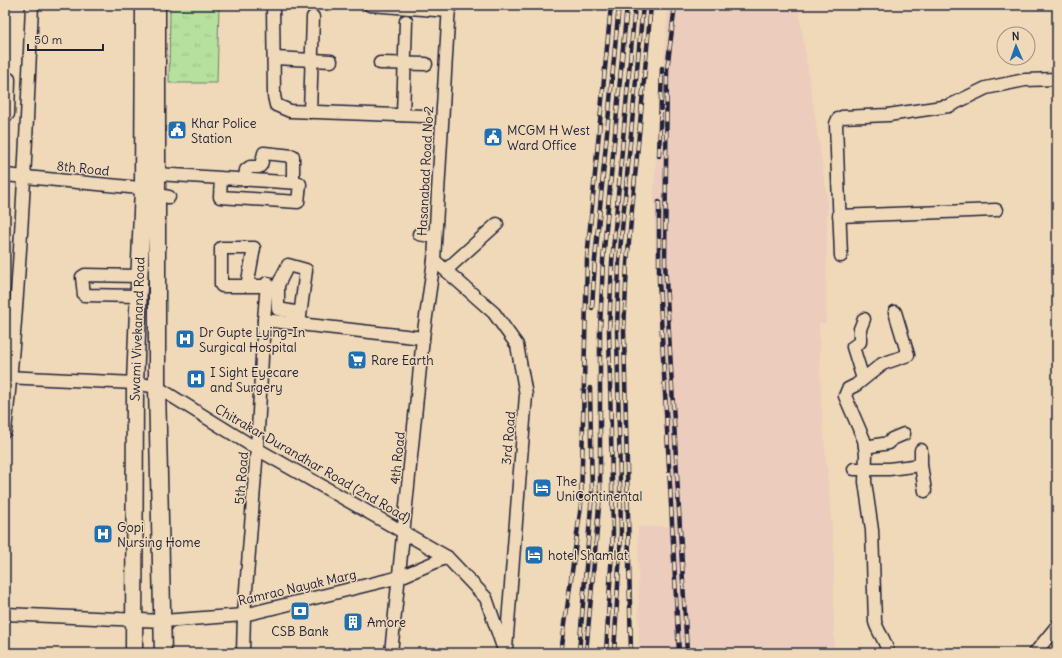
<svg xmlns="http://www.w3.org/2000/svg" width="1062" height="658" font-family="Delius,sans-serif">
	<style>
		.built { fill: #ebccbd }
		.park { fill: url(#park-tufts); stroke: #6c816c }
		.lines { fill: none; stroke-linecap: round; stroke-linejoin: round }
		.minor-casing { stroke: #22223b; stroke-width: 15 }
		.major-casing { stroke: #22223b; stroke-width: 19 }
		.minor { stroke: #efd9b8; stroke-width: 12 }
		.major { stroke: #efd9b8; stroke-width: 16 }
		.rail-casing { stroke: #22223b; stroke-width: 4.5 }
		.rail { stroke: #efd9b8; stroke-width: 3; stroke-dasharray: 9; stroke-linecap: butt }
		.labels { text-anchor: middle; stroke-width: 3; stroke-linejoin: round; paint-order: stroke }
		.poi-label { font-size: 13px; fill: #22223b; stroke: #efd9b8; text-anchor: start }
		.street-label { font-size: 13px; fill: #22223b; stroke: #efd9b8 }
	</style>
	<defs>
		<pattern id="park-tufts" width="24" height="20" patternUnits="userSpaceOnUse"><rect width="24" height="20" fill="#b5e09d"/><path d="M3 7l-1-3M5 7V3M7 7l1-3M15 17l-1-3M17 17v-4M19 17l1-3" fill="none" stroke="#9bc088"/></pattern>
	</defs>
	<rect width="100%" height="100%" fill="#efd9b8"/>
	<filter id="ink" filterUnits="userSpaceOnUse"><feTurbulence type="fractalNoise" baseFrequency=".025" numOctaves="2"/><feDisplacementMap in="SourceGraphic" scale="8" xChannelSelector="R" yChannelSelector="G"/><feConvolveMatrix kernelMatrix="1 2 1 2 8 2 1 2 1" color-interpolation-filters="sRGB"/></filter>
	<g filter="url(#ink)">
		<polygon class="built" points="668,5 798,5 827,197 826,323 819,323 821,402 834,554 834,653 639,653 638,527 674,526 661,404 654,192"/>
		<polygon class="park" points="170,5 219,5 217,83 169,83"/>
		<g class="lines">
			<defs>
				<g id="minor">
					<polyline points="273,5 274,96 276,105 290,111 423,116"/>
					<polyline points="370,5 449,11"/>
					<polyline points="275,58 331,61"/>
					<polyline points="380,63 426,64"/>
					<polyline points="310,112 313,17"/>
					<polyline points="8,114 9,79"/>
					<polyline points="403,115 406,21"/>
					<polyline points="157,174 299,183 300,184 298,202 220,197 221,178"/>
					<polyline points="5,175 150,189"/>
					<polyline points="245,179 246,170 250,167 259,167 261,165 264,153 293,156 293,182"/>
					<polyline points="158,195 169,197"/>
					<polyline points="839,216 996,210"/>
					<polyline points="419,234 435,237"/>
					<polyline points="841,256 836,124 838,119 842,117 888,115 949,106 986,88 1025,80 1057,79"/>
					<polyline points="434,260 494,313 517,345 526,395 506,648"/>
					<polyline points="446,270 497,224"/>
					<polyline points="247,286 254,248 221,248 221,285 222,286 267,286"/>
					<polyline points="138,296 84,295 82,277 85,275 139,276"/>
					<polyline points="264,320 267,283"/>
					<polyline points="299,324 306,270 288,265 278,285 278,309 300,313"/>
					<polyline points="5,377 135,383 157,387 257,449 447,557 486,598 505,653"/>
					<polyline points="863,379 853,347 860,342 860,329 864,319"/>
					<path d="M 5,431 C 20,290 26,147 32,5"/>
					<polyline points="865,447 889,443 892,439 904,434"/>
					<polyline points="921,450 921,465 925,491"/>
					<polyline points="854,469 889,469 921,465"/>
					<polyline points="5,614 163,621 244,615 400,577 447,557"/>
					<polyline points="243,653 244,615 257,449 264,320 423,338"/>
					<polyline points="391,653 423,338 434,260 449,5"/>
					<path d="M 888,653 C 886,640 878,633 875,622 L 872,530 L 865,482 L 866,454 L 864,440 L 845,396 L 848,389 L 856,385 L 882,364 L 908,355 L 895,312"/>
					<polyline points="1035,653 1057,626"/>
				</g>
				<g id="major">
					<polyline points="157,5 157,387 163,653"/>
					<polyline points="134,653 135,383 143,188 144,5"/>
				</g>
			</defs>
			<use href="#minor" class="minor-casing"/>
			<use href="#major" class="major-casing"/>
			<use href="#minor" class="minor"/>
			<use href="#major" class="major"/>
			<defs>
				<g id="rail">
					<polyline points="675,5 667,70 665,262 687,653"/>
					<polyline points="659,156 662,68"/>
					<polyline points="659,202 659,280 679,653"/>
					<polyline points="592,308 595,260 619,5"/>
					<polyline points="561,653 581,505 587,259 611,5"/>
					<polyline points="579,653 592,494 590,388"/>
					<polyline points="586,653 600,495 600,330 603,261 627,5"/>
					<polyline points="606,653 613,533 609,331 612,262 635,5"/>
					<polyline points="614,653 621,533 617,331 619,262 643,5"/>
					<polyline points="631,653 624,331 627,263 651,5"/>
				</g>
			</defs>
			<use href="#rail" class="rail-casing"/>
			<use href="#rail" class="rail"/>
		</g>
	</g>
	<defs>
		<symbol id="civic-square" viewBox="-11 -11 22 22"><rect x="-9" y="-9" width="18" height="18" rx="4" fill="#1f6fb2" stroke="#efd9b8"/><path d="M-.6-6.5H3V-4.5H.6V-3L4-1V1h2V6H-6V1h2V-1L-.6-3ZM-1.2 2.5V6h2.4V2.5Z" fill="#fff"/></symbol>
		<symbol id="hospital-square" viewBox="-11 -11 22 22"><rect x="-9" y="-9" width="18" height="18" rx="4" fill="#1f6fb2" stroke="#efd9b8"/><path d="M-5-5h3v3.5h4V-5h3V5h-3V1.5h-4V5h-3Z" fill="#fff"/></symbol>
		<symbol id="supermarket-square" viewBox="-11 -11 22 22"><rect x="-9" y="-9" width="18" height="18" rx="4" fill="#1f6fb2" stroke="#efd9b8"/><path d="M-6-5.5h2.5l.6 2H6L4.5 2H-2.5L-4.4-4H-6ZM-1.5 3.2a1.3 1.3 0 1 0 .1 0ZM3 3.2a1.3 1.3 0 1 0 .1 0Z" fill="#fff"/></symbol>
		<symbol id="hotel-square" viewBox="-11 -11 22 22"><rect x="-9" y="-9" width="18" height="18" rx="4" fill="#1f6fb2" stroke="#efd9b8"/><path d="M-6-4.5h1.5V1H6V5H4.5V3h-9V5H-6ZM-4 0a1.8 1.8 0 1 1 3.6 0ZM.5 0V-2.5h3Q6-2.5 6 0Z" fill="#fff"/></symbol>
		<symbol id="bank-square" viewBox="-11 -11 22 22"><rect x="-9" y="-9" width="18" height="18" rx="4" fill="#1f6fb2" stroke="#efd9b8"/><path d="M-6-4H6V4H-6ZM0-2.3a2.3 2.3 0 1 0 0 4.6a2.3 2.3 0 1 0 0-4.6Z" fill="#fff"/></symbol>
		<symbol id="building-square" viewBox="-11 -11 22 22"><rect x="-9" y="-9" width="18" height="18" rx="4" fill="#1f6fb2" stroke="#efd9b8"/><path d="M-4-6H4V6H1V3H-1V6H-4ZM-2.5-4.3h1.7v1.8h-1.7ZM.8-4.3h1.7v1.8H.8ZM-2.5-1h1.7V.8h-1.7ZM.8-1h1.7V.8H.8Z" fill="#fff"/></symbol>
	</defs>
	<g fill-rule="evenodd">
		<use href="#civic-square" x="166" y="119" width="22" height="22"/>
		<use href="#civic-square" x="482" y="126" width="22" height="22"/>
		<use href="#hospital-square" x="174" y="328" width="22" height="22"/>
		<use href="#supermarket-square" x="346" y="349" width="22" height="22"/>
		<use href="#hospital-square" x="185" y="368" width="22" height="22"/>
		<use href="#hotel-square" x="531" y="477" width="22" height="22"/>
		<use href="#hospital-square" x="92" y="523" width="22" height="22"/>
		<use href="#hotel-square" x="523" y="544" width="22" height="22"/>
		<use href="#bank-square" x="289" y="600" width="22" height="22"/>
		<use href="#building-square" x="342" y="611" width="22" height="22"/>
	</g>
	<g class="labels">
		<g class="poi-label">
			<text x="191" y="128">Khar Police<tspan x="191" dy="15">Station</tspan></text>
			<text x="507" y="135">MCGM H West<tspan x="507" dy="15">Ward Office</tspan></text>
			<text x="199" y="337">Dr Gupte Lying-In<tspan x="199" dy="15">Surgical Hospital</tspan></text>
			<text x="371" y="365">Rare Earth</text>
			<text x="210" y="377">I Sight Eyecare<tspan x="210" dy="15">and Surgery</tspan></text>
			<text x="556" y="486">The<tspan x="556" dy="15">UniContinental</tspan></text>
			<text x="117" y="532">Gopi<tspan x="117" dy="15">Nursing Home</tspan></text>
			<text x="548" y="560">hotel Shamlat</text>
			<text x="367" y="627">Amore</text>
			<text x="300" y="636" text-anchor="middle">CSB Bank</text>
		</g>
		<g class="street-label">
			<text transform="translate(83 168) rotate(6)" y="5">8th Road</text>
			<text transform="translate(425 171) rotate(-87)" y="5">Hasanabad Road No 2</text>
			<text transform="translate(137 329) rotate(-88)" y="5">Swami Vivekanand Road</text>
			<text transform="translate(508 438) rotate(-85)" y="5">3rd Road</text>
			<text transform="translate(397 458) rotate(-84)" y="5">4th Road</text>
			<text transform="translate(313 463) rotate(30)" y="5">Chitrakar Durandhar Road (2nd Road)</text>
			<text transform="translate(241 478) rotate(-85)" y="5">5th Road</text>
			<text transform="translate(297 587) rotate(-13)" y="5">Ramrao Nayak Marg</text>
		</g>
	</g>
	<rect width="1062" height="658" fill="none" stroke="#efd9b8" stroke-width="20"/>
	<rect x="10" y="10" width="1042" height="638" fill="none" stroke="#22223b" stroke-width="1.5" filter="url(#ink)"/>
	<g transform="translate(1016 46) rotate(358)"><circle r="19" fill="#efd9b8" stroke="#9d9086"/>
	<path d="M0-3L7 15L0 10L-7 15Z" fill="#1f6fb2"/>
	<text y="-6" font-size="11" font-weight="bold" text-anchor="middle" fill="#22223b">N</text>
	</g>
	<path d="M28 44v6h75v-6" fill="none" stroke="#22223b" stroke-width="2"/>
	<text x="34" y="44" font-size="12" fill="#22223b" stroke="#efd9b8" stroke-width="3" paint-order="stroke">50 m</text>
</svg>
